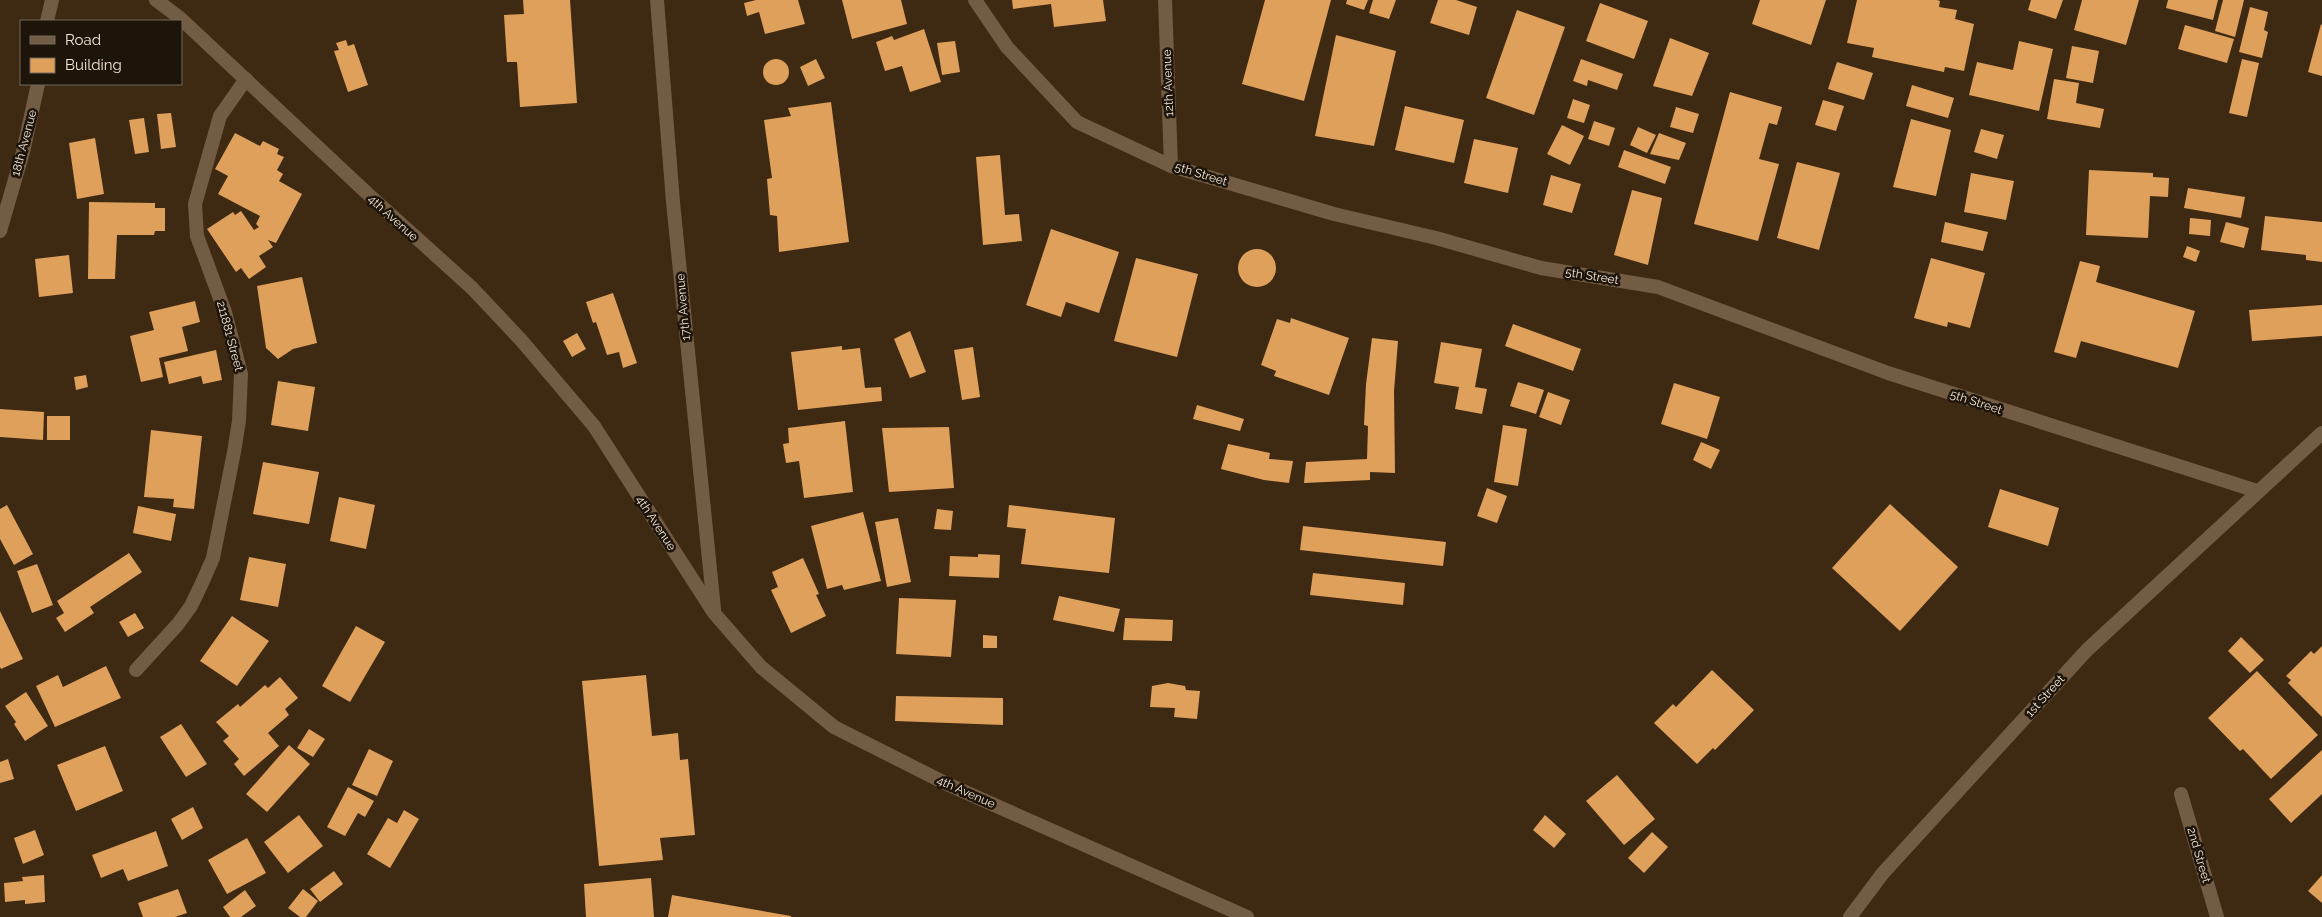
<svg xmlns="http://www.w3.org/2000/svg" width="2322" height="917" font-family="Raleway,sans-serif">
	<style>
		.building { fill: #dfa05b }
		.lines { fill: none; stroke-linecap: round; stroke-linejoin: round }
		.minor { stroke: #735c44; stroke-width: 14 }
		.labels { text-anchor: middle; stroke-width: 5; stroke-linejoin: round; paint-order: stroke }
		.street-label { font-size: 12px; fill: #f3e5d7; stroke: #1d140a }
	</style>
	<rect width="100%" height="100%" fill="#3e2912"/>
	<g class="building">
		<polygon points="523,0 570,0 577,103 520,107 517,62 507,62 504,15 524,14"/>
		<polygon points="756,0 798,0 805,24 765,34 759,12 747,16 744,3"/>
		<polygon points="842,0 901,0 907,24 852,39"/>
		<polygon points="1012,0 1103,0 1106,21 1054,27 1051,4 1013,9"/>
		<polygon points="1265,0 1331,0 1304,101 1242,84"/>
		<polygon points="1347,0 1368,0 1364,10 1346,4"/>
		<polygon points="1373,0 1396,0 1389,19 1369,13"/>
		<polygon points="1438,0 1456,0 1477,7 1469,35 1430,23"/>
		<polygon points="1760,0 1826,0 1811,45 1752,24"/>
		<polygon points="1857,0 1937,0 1940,1 1939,7 1957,10 1955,19 1974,24 1964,71 1945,67 1944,72 1872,57 1874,48 1847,43"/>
		<polygon points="2031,0 2063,0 2056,19 2028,10"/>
		<polygon points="2082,0 2139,0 2126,45 2074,30"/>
		<polygon points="2168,0 2218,0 2213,20 2166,8"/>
		<polygon points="2223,0 2244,0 2235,37 2215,31"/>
		<polygon points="1600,3 1648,21 1634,59 1586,41"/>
		<polygon points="2250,7 2268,12 2264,30 2268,32 2262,58 2239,52"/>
		<polygon points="1517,10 1565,27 1534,115 1486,98"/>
		<polygon points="2321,24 2322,25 2322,76 2308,72"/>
		<polygon points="2185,25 2234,39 2227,63 2178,49"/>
		<polygon points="924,29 941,82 910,92 902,66 885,71 876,42 892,36 894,40"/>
		<polygon points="1336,35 1396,51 1374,146 1315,136"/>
		<polygon points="1670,38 1709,53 1692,96 1653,86"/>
		<polygon points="346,40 348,46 354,44 368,85 348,92 334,51 339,50 336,43"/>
		<polygon points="955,41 960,72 942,75 937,43"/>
		<polygon points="2019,41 2053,49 2039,111 1969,95 1977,62 2013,70"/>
		<polygon points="2072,46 2099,51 2093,83 2066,78"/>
		<polygon points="816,59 825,78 808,86 800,67"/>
		<polygon points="1581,59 1623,74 1617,90 1588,80 1587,86 1573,81"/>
		<polygon points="2242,59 2259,63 2247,117 2229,113"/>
		<circle cx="776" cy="72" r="13"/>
		<polygon points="1837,62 1873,73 1864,100 1828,89"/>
		<polygon points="2054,79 2079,83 2076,103 2104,109 2100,128 2047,119"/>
		<polygon points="1912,85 1954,98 1948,118 1906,106"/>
		<polygon points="1730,92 1782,107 1777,125 1769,123 1759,159 1779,164 1758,241 1694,224"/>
		<polygon points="1573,99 1590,105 1584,123 1567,118"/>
		<polygon points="1823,100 1844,106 1836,131 1815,125"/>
		<polygon points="831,102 849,242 779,252 777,216 770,215 767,179 772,178 764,120 791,116 788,108"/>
		<polygon points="1405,106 1464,120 1454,163 1395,150"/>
		<polygon points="1676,107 1699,114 1693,133 1670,127"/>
		<polygon points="171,113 176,147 161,149 157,114"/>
		<polygon points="144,118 149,152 135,154 129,120"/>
		<polygon points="1911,119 1951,130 1936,196 1893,187"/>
		<polygon points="1594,121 1615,128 1609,146 1588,139"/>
		<polygon points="1562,125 1584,136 1570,165 1547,154"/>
		<polygon points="1638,127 1656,135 1647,153 1630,145"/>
		<polygon points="1981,129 2004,135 1997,159 1974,152"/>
		<polygon points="235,133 260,146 263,141 279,149 277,154 284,157 277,170 283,174 279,181 302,194 276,243 268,240 273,247 259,256 266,267 249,279 241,268 236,272 207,229 233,212 235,215 241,211 254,230 259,227 256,224 260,216 218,194 228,176 215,169"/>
		<polygon points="1659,133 1686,143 1679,160 1650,154"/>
		<polygon points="95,138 104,194 77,199 69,143"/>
		<polygon points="1474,139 1518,148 1508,193 1464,183"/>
		<polygon points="1624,150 1671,167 1665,184 1618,167"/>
		<polygon points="1000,155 1005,215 1019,214 1022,241 983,245 976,157"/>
		<polygon points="1797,162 1840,173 1819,250 1777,238"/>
		<polygon points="2089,170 2153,173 2153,177 2169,178 2168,197 2150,196 2148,238 2086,235"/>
		<polygon points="1971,173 2014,181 2006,220 1964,212"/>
		<polygon points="1551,175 1581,184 1572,213 1543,205"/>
		<polygon points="2188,188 2245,197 2241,218 2184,208"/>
		<polygon points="1632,190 1662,198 1648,265 1614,255"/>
		<polygon points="89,202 155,203 155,208 165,208 165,231 155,231 154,235 117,235 115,279 88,279"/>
		<polygon points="2265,216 2322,222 2322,262 2306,260 2306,255 2261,250"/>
		<polygon points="2190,218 2211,220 2210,236 2189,234"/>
		<polygon points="1945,222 1988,232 1983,251 1941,242"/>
		<polygon points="2226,222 2249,228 2244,248 2220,242"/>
		<polygon points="1051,229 1119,252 1099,313 1066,302 1061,317 1026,305"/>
		<polygon points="2187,246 2200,251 2196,262 2183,257"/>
		<circle cx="1257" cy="268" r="19"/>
		<polygon points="69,255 73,293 39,297 35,259"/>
		<polygon points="1136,258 1198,274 1177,357 1114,341"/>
		<polygon points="1931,258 1985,273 1970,328 1948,322 1947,327 1914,318"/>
		<polygon points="2080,261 2100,266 2096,282 2195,311 2178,368 2081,341 2076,358 2054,352"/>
		<polygon points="302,277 317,343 293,349 278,359 266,348 257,286"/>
		<polygon points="613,293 637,363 623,368 619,352 607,355 596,322 593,323 586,302"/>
		<polygon points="195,301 200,322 182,327 188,351 159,358 163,377 141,382 130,336 154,330 149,312"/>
		<polygon points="2322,305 2322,336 2252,341 2249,310"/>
		<polygon points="1291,318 1349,338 1329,395 1274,376 1276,371 1261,365 1277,319 1290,323"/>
		<polygon points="1513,324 1581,349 1573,371 1505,346"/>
		<polygon points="910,331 926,372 910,378 894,339"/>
		<polygon points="577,333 586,349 572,357 563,341"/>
		<polygon points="1372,338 1398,341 1394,391 1395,473 1370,472 1370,480 1304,483 1306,462 1367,459 1368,426 1364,425 1366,384"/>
		<polygon points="1441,342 1482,349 1475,387 1487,389 1482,414 1455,409 1459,387 1434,383"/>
		<polygon points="842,346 842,350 860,348 865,388 881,387 882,401 798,410 791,352"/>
		<polygon points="973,347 980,397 962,400 954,350"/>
		<polygon points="216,350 222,380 203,384 201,376 169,384 164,362"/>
		<polygon points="86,375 88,387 76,390 74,377"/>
		<polygon points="278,381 315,387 308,431 271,425"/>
		<polygon points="1518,382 1544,390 1536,414 1510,406"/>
		<polygon points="1674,383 1720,397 1707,439 1661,424"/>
		<polygon points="1548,392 1570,400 1561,425 1539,417"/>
		<polygon points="1197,405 1244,419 1240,431 1193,419"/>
		<polygon points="0,409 44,412 43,440 0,437"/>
		<rect x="47" y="416" width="23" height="24"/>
		<polygon points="845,421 853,492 804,498 799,461 786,463 783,444 789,443 788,428"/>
		<polygon points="1503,425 1527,429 1518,486 1494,482"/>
		<polygon points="949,427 954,488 889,492 882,428"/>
		<polygon points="151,430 202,436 194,509 173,507 174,499 144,497"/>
		<polygon points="1701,442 1720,450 1711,469 1693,460"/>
		<polygon points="1228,444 1270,453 1269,459 1293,461 1289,483 1264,480 1221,469"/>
		<polygon points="263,462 319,472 309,524 253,514"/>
		<polygon points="1487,488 1507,496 1497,523 1477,516"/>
		<polygon points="2000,489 2059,508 2048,546 1988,527"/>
		<polygon points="339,497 375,505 366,549 330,541"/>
		<polygon points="1890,504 1958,567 1900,631 1832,568"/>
		<polygon points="7,505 33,554 14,565 0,539 0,509"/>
		<polygon points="1009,505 1115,518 1109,573 1021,564 1026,529 1007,527"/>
		<polygon points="138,506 176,514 171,541 133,533"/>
		<polygon points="937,509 953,511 951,530 934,529"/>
		<polygon points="863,512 881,581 844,590 842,585 827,589 811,526"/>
		<polygon points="898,518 911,582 887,587 875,522"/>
		<polygon points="1303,526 1446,542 1443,566 1300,550"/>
		<polygon points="129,553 142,572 90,607 94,613 65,632 56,618 64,613 57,601"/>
		<polygon points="978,554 1000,555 999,578 949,576 950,556 978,557"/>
		<polygon points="249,557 286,564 278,607 240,600"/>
		<polygon points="803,558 819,594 816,595 826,616 791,633 771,590 778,587 772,572"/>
		<polygon points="37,564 53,605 32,613 17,571"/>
		<polygon points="1313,573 1405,583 1403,605 1310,595"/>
		<polygon points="1059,596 1120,609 1114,632 1053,620"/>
		<polygon points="899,598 956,600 951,657 896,654"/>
		<polygon points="0,611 23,659 1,669 0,667"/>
		<polygon points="135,613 144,628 128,637 119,622"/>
		<polygon points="232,616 269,641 237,686 200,661"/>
		<polygon points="1125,618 1173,620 1172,641 1123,640"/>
		<polygon points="356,626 385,642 350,702 322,686"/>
		<polygon points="983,635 997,636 997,648 983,648"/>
		<polygon points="2241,637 2264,660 2250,673 2228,651"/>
		<polygon points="2322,646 2322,717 2288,683 2291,680 2286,676 2311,651 2314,654"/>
		<polygon points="106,666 121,698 55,727 36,686 58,675 63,687"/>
		<polygon points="1712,670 1754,710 1715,750 1713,748 1697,764 1654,723 1673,704 1676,707"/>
		<polygon points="2257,671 2318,735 2271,779 2243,749 2240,751 2208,718"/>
		<polygon points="646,675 652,736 678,733 680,760 688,759 695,835 660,838 663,860 599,866 582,681"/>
		<polygon points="280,677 298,698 285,709 289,715 268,733 279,746 244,776 234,764 239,759 223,741 229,736 216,722 238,704 240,707 265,685 268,688"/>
		<polygon points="1168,683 1185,686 1186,690 1200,691 1197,719 1174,717 1175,708 1150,707 1152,686"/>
		<polygon points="26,692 48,726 25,741 14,724 16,722 5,706"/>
		<polygon points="896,696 1003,698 1003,725 895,721"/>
		<polygon points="181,724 207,764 186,777 160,737"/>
		<polygon points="309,729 325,739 313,757 297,748"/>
		<polygon points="289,745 310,764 267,812 246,794"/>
		<polygon points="105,746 123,791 76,811 57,765"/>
		<polygon points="369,749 393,761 377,796 352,785"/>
		<polygon points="2322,750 2322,794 2291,823 2269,799"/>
		<polygon points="8,759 14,779 0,783 0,762"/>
		<polygon points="1617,775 1655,819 1624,845 1586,801"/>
		<polygon points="348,787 374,801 365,817 358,813 345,836 327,827"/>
		<polygon points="193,807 203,828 182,840 171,819"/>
		<polygon points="404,810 419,819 390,868 367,854 388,818 397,823"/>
		<polygon points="299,815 323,846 288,873 264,842"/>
		<polygon points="1545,815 1566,834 1554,848 1533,830"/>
		<polygon points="35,830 44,855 23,864 14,838"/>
		<polygon points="156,831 168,866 128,881 123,869 101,878 92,855"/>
		<polygon points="1652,832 1668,847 1644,873 1628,858"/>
		<polygon points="247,838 266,873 227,894 208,860"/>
		<polygon points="334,871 343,884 320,902 310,889"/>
		<polygon points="44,875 45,902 25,904 25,900 5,902 4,883 23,881 22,877"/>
		<polygon points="2322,875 2322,903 2308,891"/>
		<polygon points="651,878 654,917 586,917 584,884"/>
		<polygon points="178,889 187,913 175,917 143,917 138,903"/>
		<polygon points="303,889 318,901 306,917 300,917 288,908"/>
		<polygon points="245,890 256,906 241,917 230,917 223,907"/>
		<polygon points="672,895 791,916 791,917 668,917"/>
	</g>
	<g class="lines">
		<g class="minor">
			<polyline points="156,0 180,18 369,195 472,288 521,340 594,426 714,613 761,667 834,727 947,784 1247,917"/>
			<polyline points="657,0 673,202 714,609"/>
			<polyline points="975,0 1007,47 1077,122 1171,166 1334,214 1436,238 1541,268 1658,287 1888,373 2257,491"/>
			<polyline points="1165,0 1171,166"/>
			<polyline points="47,21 52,0"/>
			<polyline points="0,231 23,152 38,84"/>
			<polyline points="136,670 178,624 191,606 202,583 213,558 234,452 239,421 241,374 225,312 197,236 195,204 220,116 246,79"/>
			<polyline points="2181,794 2217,917"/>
			<polyline points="1850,917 1883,873 2087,650 2322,433"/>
		</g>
	</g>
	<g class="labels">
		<g class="street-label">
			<text transform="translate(1168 83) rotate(-92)" y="4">12th Avenue</text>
			<text transform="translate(24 143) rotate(-75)" y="4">18th Avenue</text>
			<text transform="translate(1201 174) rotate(17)" y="4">5th Street</text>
			<text transform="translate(393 218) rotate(42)" y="4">4th Avenue</text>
			<text transform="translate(1592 276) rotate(9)" y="4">5th Street</text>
			<text transform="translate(683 307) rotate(-95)" y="4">17th Avenue</text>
			<text transform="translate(230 336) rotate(75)" y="4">211881 Street</text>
			<text transform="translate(1976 402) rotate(18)" y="4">5th Street</text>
			<text transform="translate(656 523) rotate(57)" y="4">4th Avenue</text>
			<text transform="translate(2045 696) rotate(-48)" y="4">1st Street</text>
			<text transform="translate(966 792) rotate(24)" y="4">4th Avenue</text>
			<text transform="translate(2199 855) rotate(74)" y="4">2nd Street</text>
		</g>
	</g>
	<rect x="20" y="20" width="162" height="65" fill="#1d140a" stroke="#73685c"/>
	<rect x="30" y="36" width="25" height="8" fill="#735c44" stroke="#73685c"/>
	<text x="65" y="45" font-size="15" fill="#f3e5d7">Road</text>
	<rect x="30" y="58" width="25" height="15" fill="#dfa05b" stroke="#73685c"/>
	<text x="65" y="70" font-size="15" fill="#f3e5d7">Building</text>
</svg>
